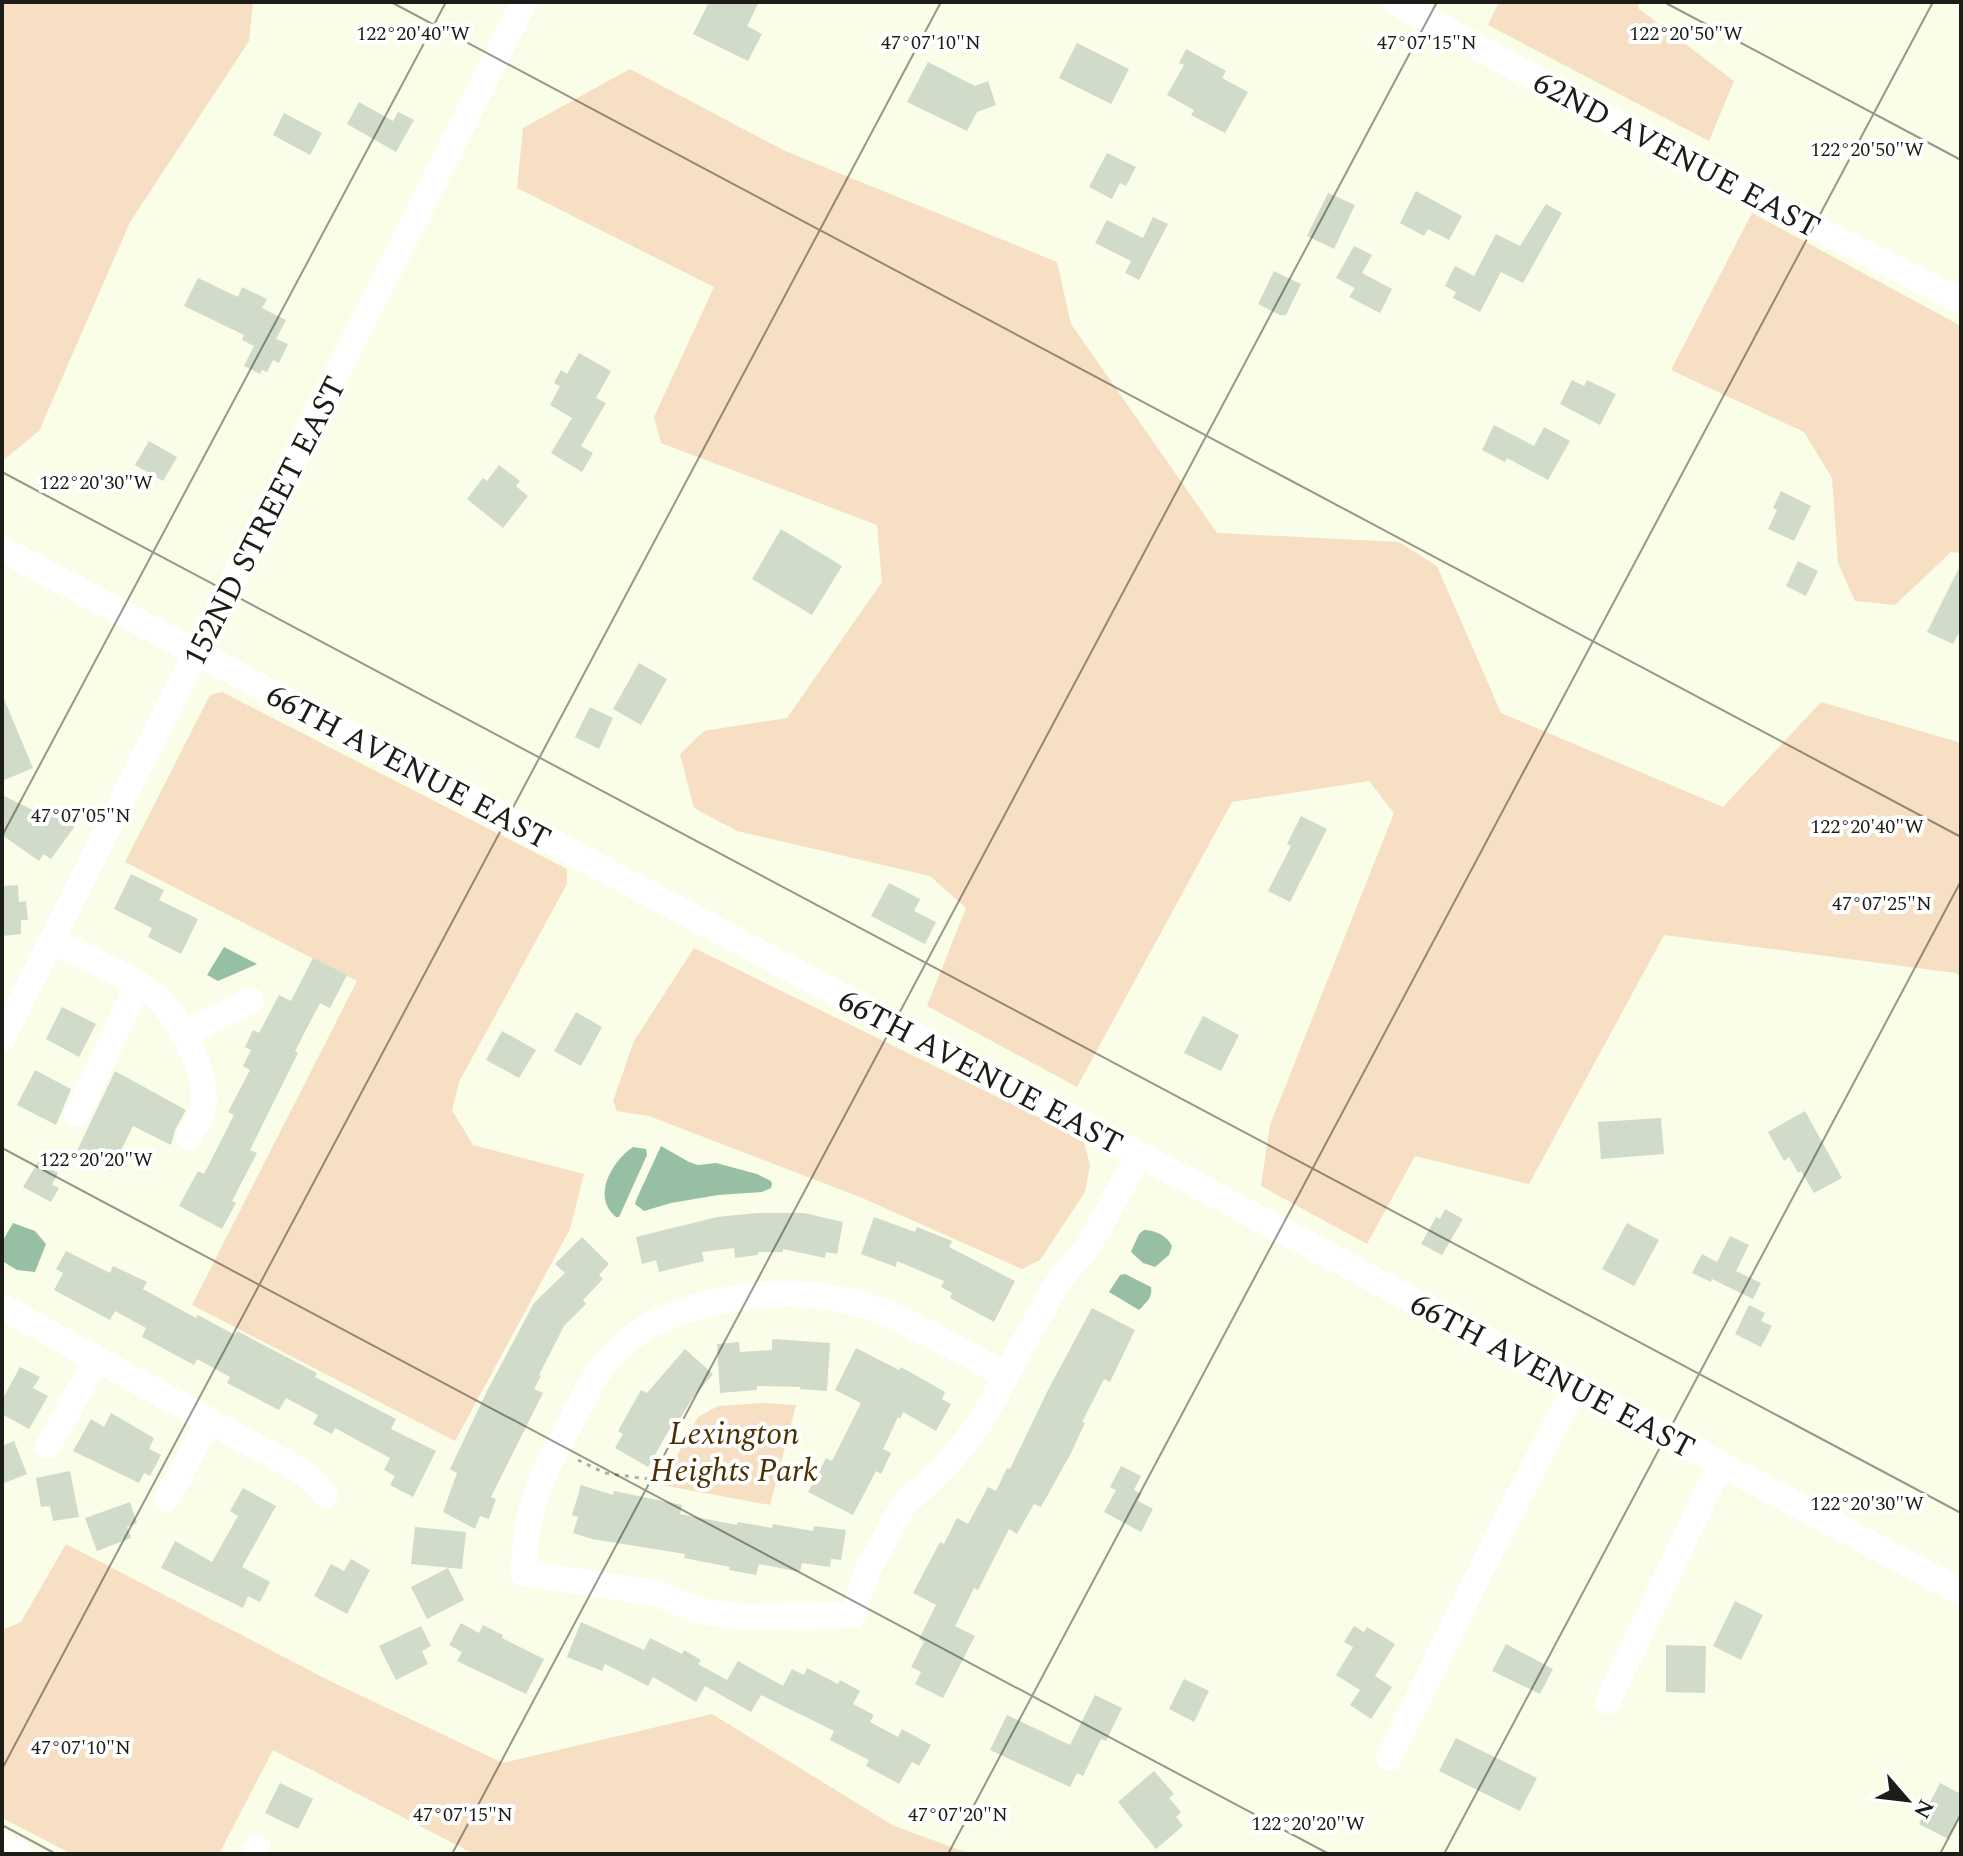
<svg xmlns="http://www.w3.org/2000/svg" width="1963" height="1856" font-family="Spectral,serif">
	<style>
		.green { fill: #f6dfc3 }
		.water { fill: #97bfa3 }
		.building { fill: #d0dcc9 }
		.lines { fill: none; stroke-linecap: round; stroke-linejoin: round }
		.path { stroke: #aeb0a0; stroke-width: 3; stroke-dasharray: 4 6; stroke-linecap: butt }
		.minor { stroke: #fff; stroke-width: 26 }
		.ticks { fill: none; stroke: #1c1d16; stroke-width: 2; stroke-opacity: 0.45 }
		.labels { text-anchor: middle; stroke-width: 8; stroke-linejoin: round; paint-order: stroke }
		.street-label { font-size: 32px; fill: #1c1d16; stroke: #fff }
		.park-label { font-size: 32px; font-style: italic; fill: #4c3000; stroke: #fff }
		.ticks-label { font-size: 20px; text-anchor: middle; fill: #1c1d16; stroke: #fff; stroke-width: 8; stroke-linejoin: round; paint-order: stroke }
	</style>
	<rect width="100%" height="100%" fill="#fafde8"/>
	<g class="green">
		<polygon points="2,2 253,2 249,41 130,222 39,431 2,461"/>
		<polygon points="1499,2 1637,2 1639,9 1734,81 1709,141 1488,25"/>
		<polygon points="630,69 785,151 1057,262 1071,324 1217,533 1399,542 1437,566 1501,713 1723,807 1821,702 1961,743 1961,978 1956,973 1664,935 1529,1184 1415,1156 1367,1244 1261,1186 1270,1125 1394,813 1369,781 1232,802 1077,1087 927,1006 966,908 930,876 737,831 694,808 680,754 704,731 787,718 882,582 877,525 661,443 654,417 714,287 517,188 523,128"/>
		<polygon points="1752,213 1961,326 1961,553 1951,552 1895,605 1855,601 1838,563 1832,478 1804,432 1671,370"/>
		<polygon points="222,692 567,869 567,884 460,1080 452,1110 473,1145 584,1174 570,1229 455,1441 192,1305 357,981 125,862 210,695"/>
		<polygon points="694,948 1083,1139 1090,1165 1085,1192 1040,1260 1022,1269 860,1197 649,1116 617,1111 613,1101 634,1041"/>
		<polygon points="762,1403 796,1405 770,1505 661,1485 698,1417 718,1406"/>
		<polygon points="66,1544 330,1681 503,1763 712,1714 894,1826 971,1854 474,1854 273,1750 219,1854 72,1854 2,1818 2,1630 21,1622"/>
	</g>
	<g class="water">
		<polygon points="224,947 257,964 218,981 207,975"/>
		<polygon points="661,1146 689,1162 698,1165 716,1163 757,1174 771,1181 772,1184 771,1188 762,1192 718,1195 671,1203 644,1211 635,1204 637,1198"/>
		<path d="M 633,1147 L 646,1149 L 647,1155 L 619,1217 L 616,1217 C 591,1197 612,1161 633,1147 Z"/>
		<polygon points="13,1223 35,1231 46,1244 35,1272 17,1270 2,1261 2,1242"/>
		<path d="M 1144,1230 C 1155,1230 1167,1236 1172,1246 L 1169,1255 L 1155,1267 L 1143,1263 L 1131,1252 L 1139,1234 Z"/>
		<path d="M 1125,1274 L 1151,1287 C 1153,1297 1146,1303 1139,1310 L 1109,1292 L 1120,1275 Z"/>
	</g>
	<g class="building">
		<polygon points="709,2 759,2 747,26 762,34 748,61 693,34"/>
		<polygon points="1077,43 1129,69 1111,104 1059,78"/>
		<polygon points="1186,49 1226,71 1222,78 1248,92 1225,133 1191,115 1194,110 1167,95 1184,65 1179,63"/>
		<polygon points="928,62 975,86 988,81 996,105 977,112 967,131 907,102"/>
		<polygon points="359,102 393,121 398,112 414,120 396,152 347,124"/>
		<polygon points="284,113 322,133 310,155 273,135"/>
		<polygon points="1107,153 1136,167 1126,186 1120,183 1112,199 1089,187"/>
		<polygon points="1416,191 1462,216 1449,240 1428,229 1424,236 1400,223"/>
		<polygon points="1328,193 1355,205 1334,249 1307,236"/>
		<polygon points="1546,204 1562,213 1523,283 1501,272 1480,312 1453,298 1456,292 1445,286 1455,266 1474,276 1496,234 1520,246"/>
		<polygon points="1153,217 1168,224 1139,280 1125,273 1131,261 1095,243 1107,220 1143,238"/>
		<polygon points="1354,246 1372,255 1362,273 1392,289 1380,313 1349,297 1355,288 1336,278"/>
		<polygon points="1274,271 1301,284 1286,315 1280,315 1258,304"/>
		<polygon points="198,278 238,297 242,287 267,299 262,308 286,320 276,339 288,344 279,363 273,360 267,372 262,370 260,374 244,366 254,346 242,340 244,335 184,306"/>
		<polygon points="579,353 611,371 596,398 606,403 581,446 593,453 582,472 551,453 572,418 550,405 560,386 554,383 561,370 567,374"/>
		<polygon points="1572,380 1584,386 1587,380 1616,394 1600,425 1560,404"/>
		<polygon points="1494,425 1534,446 1544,427 1570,441 1548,480 1507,458 1505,462 1482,450"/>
		<polygon points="149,441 177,457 163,481 135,465"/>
		<polygon points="499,465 520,481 516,486 528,496 503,528 467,499 483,478 487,481"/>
		<polygon points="1781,491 1811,506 1794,541 1768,529 1777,510 1773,508"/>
		<polygon points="781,529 842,566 812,615 752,579"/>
		<polygon points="1798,561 1818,571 1806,596 1786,586"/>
		<polygon points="1961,564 1961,629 1953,644 1927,632"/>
		<polygon points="639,663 667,679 641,725 613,709"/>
		<polygon points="2,694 33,768 2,781"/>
		<polygon points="590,707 613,718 599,749 575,737"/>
		<polygon points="2,795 41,814 47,806 75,826 51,859 44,854 39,861 2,835"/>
		<polygon points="1301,816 1327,829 1290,902 1268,891 1291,846 1287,844"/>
		<polygon points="131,874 164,890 159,900 198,919 181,954 148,937 152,928 114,909"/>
		<polygon points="889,883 920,899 914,911 936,922 925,944 871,916"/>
		<polygon points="18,885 19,902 26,901 28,920 21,920 21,934 2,936 2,886"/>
		<polygon points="313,958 347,975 330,1008 320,1003 295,1051 298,1053 250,1150 257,1153 232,1201 236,1203 222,1229 179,1206 198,1171 204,1174 234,1115 228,1112 250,1070 243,1066 251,1050 245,1047 253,1030 259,1033 279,995 291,1001"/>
		<polygon points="62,1007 96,1024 79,1057 46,1039"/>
		<polygon points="576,1012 602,1027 581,1066 554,1051"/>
		<polygon points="1203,1016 1239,1035 1221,1071 1184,1053"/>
		<polygon points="502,1031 536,1050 519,1078 486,1060"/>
		<polygon points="35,1070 71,1089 56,1125 17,1105"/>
		<polygon points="115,1071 186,1110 175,1130 171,1145 133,1126 111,1171 76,1153"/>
		<polygon points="1805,1111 1842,1178 1814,1193 1801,1171 1798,1173 1789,1157 1784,1161 1768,1132"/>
		<polygon points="1661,1118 1664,1154 1601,1159 1598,1122"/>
		<polygon points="38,1162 58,1173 52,1185 59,1188 51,1202 23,1187"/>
		<polygon points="1445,1209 1463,1219 1442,1255 1421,1244 1436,1217 1440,1219"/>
		<polygon points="757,1213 804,1213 843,1222 837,1254 826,1252 825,1258 783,1249 783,1252 758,1252 758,1255 735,1258 734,1248 702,1252 704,1261 659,1272 656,1260 642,1264 636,1237 717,1217"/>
		<polygon points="874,1217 915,1232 917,1227 952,1241 949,1247 1015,1281 994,1322 950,1298 952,1293 941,1287 944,1281 897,1261 896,1267 861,1254"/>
		<polygon points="1627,1223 1659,1240 1634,1286 1602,1269"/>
		<polygon points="1730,1236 1749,1245 1736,1271 1761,1283 1753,1299 1712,1279 1711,1282 1692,1273 1702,1254 1717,1262"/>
		<polygon points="582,1237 609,1264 599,1275 603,1279 583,1300 586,1304 564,1326 539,1375 541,1376 534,1389 543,1393 491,1497 496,1499 489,1519 480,1516 475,1529 443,1512 457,1473 450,1469 487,1391 534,1303 565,1273 555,1264"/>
		<polygon points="66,1251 110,1273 113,1266 147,1282 143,1289 196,1318 198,1315 235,1335 237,1331 317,1373 315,1377 396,1419 391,1429 436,1451 413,1497 390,1485 395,1476 384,1470 390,1458 335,1428 332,1434 313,1424 318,1415 286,1398 279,1410 227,1383 230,1377 197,1359 194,1365 142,1337 146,1328 115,1311 110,1320 54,1290 63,1273 56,1269"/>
		<polygon points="1749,1305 1765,1313 1761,1321 1772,1326 1761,1347 1735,1334"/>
		<polygon points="1092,1308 1135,1330 1110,1382 1104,1379 1082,1422 1085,1423 1071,1453 1041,1507 1034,1504 1017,1534 1009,1529 978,1590 974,1588 955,1626 975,1636 943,1698 915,1684 921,1672 911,1667 924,1642 919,1639 936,1605 913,1593 940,1542 944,1544 957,1518 968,1524 988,1487 996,1491 1007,1468 1010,1469 1048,1390"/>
		<polygon points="772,1339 830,1343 827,1391 800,1389 800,1387 757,1386 757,1390 720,1393 717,1344 739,1342 740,1352 772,1350"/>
		<polygon points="856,1348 899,1370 901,1367 945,1392 942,1399 951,1404 936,1431 903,1412 900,1419 898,1417 883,1449 891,1453 881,1474 876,1471 853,1515 808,1492 826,1458 832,1461 861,1403 835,1390"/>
		<polygon points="685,1349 713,1374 692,1399 672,1432 669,1430 648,1467 615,1448 623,1434 618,1431 641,1390 647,1393"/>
		<polygon points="20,1367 40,1377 33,1388 48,1396 29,1429 2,1414 2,1400"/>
		<polygon points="111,1413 154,1438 149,1449 161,1455 150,1476 144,1473 139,1483 73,1451 91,1419 104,1427"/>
		<polygon points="14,1441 27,1474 2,1484 2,1446"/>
		<polygon points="1121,1466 1141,1476 1134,1490 1141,1494 1138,1501 1153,1509 1141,1532 1104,1512 1116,1490 1110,1487"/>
		<polygon points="70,1471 79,1517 53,1521 50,1506 41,1507 36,1478"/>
		<polygon points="581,1485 613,1495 614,1491 682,1505 680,1514 737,1525 738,1522 772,1528 773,1524 813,1531 814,1526 846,1530 841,1560 831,1559 830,1567 802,1563 800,1572 759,1564 756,1575 729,1570 730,1567 684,1558 685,1554 592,1539 573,1533 578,1517 572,1515"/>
		<polygon points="243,1488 276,1506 242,1567 270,1582 260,1602 248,1596 243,1608 161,1568 175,1541 212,1562 238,1516 230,1511"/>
		<polygon points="130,1502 137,1523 127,1527 131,1538 97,1551 85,1518"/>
		<polygon points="415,1527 466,1532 462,1569 411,1564"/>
		<polygon points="351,1559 370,1570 347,1614 314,1596 331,1564 344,1571"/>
		<polygon points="448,1568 464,1600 427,1619 411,1587"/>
		<polygon points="1735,1601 1763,1615 1741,1660 1713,1646"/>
		<polygon points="581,1622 644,1650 650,1638 682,1654 684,1650 701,1660 698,1664 727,1680 738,1661 783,1686 792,1669 804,1675 807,1668 838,1684 840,1680 860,1691 853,1704 874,1715 870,1722 898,1737 902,1729 931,1745 919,1766 912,1762 899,1784 866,1766 869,1760 830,1740 834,1731 761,1695 751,1712 705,1686 696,1702 653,1677 648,1686 605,1664 602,1671 567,1657"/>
		<polygon points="461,1623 479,1633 483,1625 503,1635 502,1638 544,1659 526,1694 457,1661 462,1652 449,1645"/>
		<polygon points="421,1626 431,1646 422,1651 428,1664 396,1680 379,1646"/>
		<polygon points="1354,1626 1364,1632 1367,1627 1395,1644 1375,1676 1392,1687 1371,1719 1350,1705 1360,1690 1336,1675 1353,1647 1344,1642"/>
		<polygon points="1506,1644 1553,1669 1540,1694 1492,1671"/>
		<polygon points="1666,1645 1706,1646 1705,1693 1666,1692"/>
		<polygon points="1184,1679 1209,1691 1194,1722 1169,1709"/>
		<polygon points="1095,1695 1122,1708 1106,1741 1101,1739 1083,1776 1077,1773 1070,1787 990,1750 1007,1715 1070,1745"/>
		<polygon points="1456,1738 1537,1778 1520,1811 1439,1771"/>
		<polygon points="1154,1771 1174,1794 1169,1798 1181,1812 1176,1817 1183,1826 1156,1849 1118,1802"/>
		<polygon points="280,1783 313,1799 298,1829 265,1813"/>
		<polygon points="1940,1783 1961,1794 1961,1815 1948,1839 1919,1824"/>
	</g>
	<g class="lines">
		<polyline class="path" points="578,1460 605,1473 662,1481"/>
		<g class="minor">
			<polyline points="1395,2 1735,187 1961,301"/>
			<polyline points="2,549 1961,1592"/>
			<path d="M 52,941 C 83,956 117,970 146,989 C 176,1008 210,1073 203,1109 C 201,1118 193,1128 189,1137"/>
			<polyline points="183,1033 251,1001"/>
			<polyline points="2,1039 524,2"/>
			<polyline points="77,1114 138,985"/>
			<polyline points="2,1307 290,1465 310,1478 325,1495"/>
			<path d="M 1006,1375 C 953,1348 893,1308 834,1298 C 768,1286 670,1301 620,1347 C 601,1364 590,1386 579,1407 C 558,1445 537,1482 528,1524 C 525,1540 525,1557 523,1573 L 655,1593 L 700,1611 L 744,1617 L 853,1615 L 867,1571 L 903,1506 L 951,1460 L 980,1423 L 1049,1297 L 1065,1273 L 1088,1247 L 1139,1155"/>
			<polyline points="48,1446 96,1360"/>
			<polyline points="167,1499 209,1420"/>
			<polyline points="1608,1701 1720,1464"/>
			<polyline points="1389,1758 1480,1572 1575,1387"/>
			<polyline points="2,1845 19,1854"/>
			<polyline points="254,1854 257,1848"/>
		</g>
	</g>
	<path class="ticks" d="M 391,2 L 1961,837M 1664,2 L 1961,160M 2,472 L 1961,1513M 2,836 L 446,2M 2,1148 L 1329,1854M 2,1769 L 941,2M 2,1825 L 56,1854M 452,1854 L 1437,2M 948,1854 L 1933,2M 1444,1854 L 1961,881M 1940,1854 L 1961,1814"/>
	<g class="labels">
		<g class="street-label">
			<text transform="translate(1677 154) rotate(28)" y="11">62ND AVENUE EAST</text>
			<text transform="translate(264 521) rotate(-63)" y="11">152ND STREET EAST</text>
			<text transform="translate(409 766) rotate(28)" y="11">66TH AVENUE EAST</text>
			<text transform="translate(981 1071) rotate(28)" y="11">66TH AVENUE EAST</text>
			<text transform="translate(1553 1375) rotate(28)" y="11">66TH AVENUE EAST</text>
		</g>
		<g class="park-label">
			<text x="734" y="1444">Lexington<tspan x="734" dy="37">Heights Park</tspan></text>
		</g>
	</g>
	<g class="ticks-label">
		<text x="413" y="40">122°20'40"W</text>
		<text x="1686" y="40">122°20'50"W</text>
		<text x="931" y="49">47°07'10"N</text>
		<text x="1427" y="49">47°07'15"N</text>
		<text x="1867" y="156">122°20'50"W</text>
		<text x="96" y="489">122°20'30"W</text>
		<text x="81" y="822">47°07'05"N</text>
		<text x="1867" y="833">122°20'40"W</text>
		<text x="1882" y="910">47°07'25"N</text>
		<text x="96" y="1166">122°20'20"W</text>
		<text x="1867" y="1510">122°20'30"W</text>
		<text x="81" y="1754">47°07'10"N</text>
		<text x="463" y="1821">47°07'15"N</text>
		<text x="958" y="1821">47°07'20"N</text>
		<text x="1308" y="1830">122°20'20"W</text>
	</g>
	<rect width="1963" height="1856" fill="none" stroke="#1c1d16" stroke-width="8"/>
	<g transform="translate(1907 1800) rotate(118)" stroke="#ffffff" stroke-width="6" paint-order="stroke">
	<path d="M0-6L14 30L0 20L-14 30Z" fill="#1c1d16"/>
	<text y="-12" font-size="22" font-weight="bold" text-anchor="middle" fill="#1c1d16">N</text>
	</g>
</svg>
